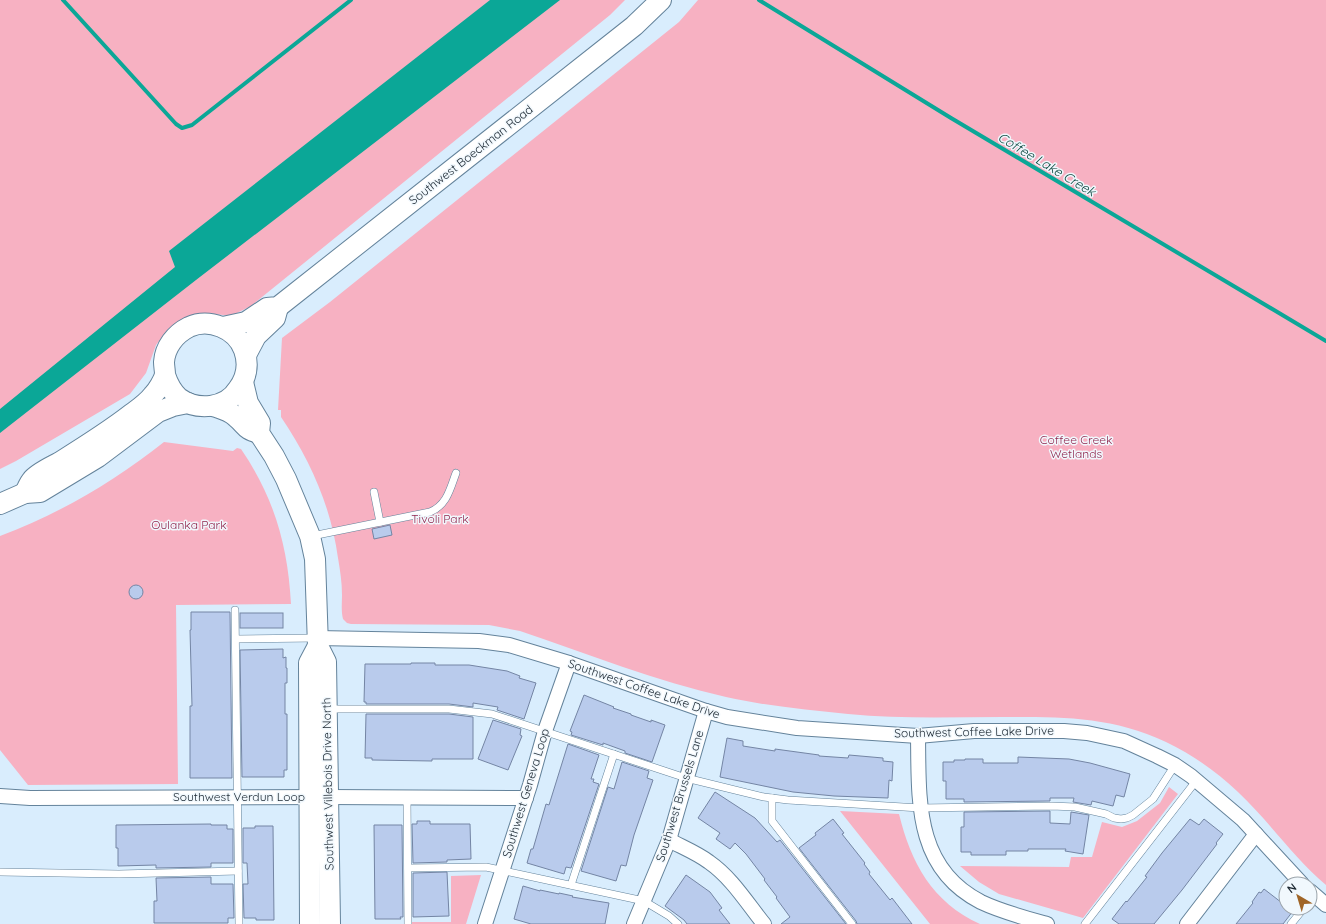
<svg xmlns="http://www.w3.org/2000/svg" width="1326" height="924" font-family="Quicksand,sans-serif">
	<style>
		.green { fill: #f7b1c2 }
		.water { fill: #0ba797 }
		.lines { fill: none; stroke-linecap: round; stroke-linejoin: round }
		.stream { stroke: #0ba797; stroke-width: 4 }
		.building { fill: #b9cbec; stroke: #7485a4 }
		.lane-casing { stroke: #64839b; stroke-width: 8 }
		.street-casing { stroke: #64839b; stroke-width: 16 }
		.secondary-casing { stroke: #64839b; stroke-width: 22 }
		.lane { stroke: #fff; stroke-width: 7 }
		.street { stroke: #fff; stroke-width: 14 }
		.secondary { stroke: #fff; stroke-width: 20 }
		.labels { text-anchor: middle; stroke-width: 3; stroke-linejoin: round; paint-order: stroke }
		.street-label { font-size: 12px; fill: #1b2731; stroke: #f1f8fd }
		.park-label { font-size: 12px; fill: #90254d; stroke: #f1f8fd }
		.water-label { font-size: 13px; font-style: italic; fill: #134b44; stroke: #f1f8fd }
	</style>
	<rect width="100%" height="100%" fill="#d9edfd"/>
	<g class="green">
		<polygon points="0,0 625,0 610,15 251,306 231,316 207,313 186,317 168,329 156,345 146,373 130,394 16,461 0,469"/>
		<path d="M 698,0 L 1326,0 L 1326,885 C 1293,857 1269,821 1238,792 C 1217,772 1193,755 1166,742 C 1110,716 1062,717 1002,717 C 951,717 899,719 848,714 C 808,710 766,706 726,697 C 656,681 588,654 520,631 L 489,625 L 351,624 L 347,623 L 343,619 C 341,611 342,602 342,595 C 342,582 340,570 338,558 C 331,506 310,460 281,417 L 281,410 L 278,410 L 282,338 L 330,302 L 679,22 Z"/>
		<path d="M 164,442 L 233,451 L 237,448 L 241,449 C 274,497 288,546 291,604 L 176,605 L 178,784 L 28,785 L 0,750 L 0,536 C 59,514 115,481 164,442 Z"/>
		<polygon points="1169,787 1178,794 1083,918 999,894 979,882 960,866 1069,867 1071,857 1092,857 1102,822 1122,827 1137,821 1160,803"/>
		<path d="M 840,811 L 899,814 C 911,863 932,902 980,924 L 930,924 Z"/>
		<polygon points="481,875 466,924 411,924 411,922 451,922 451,876"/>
	</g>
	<polygon class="water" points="490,0 560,0 196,280 0,433 0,409 175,267 169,251"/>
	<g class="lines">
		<g class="stream">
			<polyline points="63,0 176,124 182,128 192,125 351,0"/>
			<polyline points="759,0 951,118 1326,341"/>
		</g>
	</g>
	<g class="building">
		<polygon points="390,525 392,535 374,539 372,529"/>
		<circle cx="136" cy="592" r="7"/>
		<polygon points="191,612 230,612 232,778 190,778 190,706 192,706 190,630 191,630"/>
		<rect x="240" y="613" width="43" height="15"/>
		<polygon points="283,649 283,658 286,657 286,668 287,668 287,683 285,683 285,714 287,714 287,770 284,770 284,777 242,777 240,650"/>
		<polygon points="411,663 435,663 435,665 469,665 507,671 520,676 519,678 536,683 524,719 497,710 498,707 473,703 473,707 449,704 366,704 366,702 364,702 365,664 411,664"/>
		<polygon points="584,695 614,707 613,708 631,714 631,715 651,722 651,720 665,725 652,762 625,753 625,751 603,743 603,745 571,735 572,732 570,731"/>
		<polygon points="366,714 449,714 473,717 473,759 432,759 432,761 372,760 372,758 365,758"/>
		<polygon points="493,720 521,729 520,735 522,736 508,770 478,759"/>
		<polygon points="727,738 743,741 743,746 775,751 775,749 819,755 819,756 848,758 849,755 883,758 883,761 893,762 892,781 889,780 888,798 834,796 793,792 720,777"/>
		<polygon points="568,744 599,755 591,779 594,779 593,782 599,784 571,868 566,867 564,874 527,863 531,849 533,849 546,804 549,805"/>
		<polygon points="1018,757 1069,759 1090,763 1130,774 1124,797 1116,795 1113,806 1092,801 1091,805 1073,802 1074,798 1050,798 1050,801 964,802 964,799 946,799 946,781 943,781 943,762 954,762 954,760 965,760 965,759 983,759 983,763 1018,763"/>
		<polygon points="622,762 649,771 647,778 653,780 634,835 626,866 621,865 616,881 581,871 608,787 614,789"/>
		<polygon points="715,792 755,818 777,842 780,840 846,924 781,924 790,917 776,898 777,897 764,880 765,879 746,854 735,843 730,849 716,839 720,833 698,818"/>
		<polygon points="1050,811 1050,823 1070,824 1071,812 1089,815 1083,854 1065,851 1066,849 1028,849 1028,851 1006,851 1006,855 971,855 971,852 961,852 961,827 964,827 964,812"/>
		<polygon points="833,819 844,833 842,834 865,863 864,864 870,872 869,874 890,900 892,898 912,924 857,924 856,921 799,848 816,835 815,833"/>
		<polygon points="1190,819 1199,825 1204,819 1223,834 1216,843 1217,844 1182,890 1154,924 1119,924 1112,919 1126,901 1127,902 1147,877 1145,876 1162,853"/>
		<polygon points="417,821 430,821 430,824 470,824 471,859 447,860 447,862 413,863 412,824 417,824"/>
		<polygon points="211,824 211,825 227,825 227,829 233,829 233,863 211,863 211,867 156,868 156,865 118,866 118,848 116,848 116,825"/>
		<polygon points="374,825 402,825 403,917 400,917 401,919 375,919"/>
		<polygon points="255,826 273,826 274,920 256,920 256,918 244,918 243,884 248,884 247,863 243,863 243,828 255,828"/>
		<polygon points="447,872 449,916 413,917 413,873"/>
		<polygon points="686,875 710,892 722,908 719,910 730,924 687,924 684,920 665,906"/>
		<polygon points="211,877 211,884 233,884 234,918 228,918 228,923 154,923 154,901 157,901 156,878"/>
		<polygon points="523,886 540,891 540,890 559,894 559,893 573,896 572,897 609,903 605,924 531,924 514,919"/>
		<polygon points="1264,889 1286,906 1286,908 1289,908 1293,911 1283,924 1236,924 1253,903 1252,902 1259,892 1261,893"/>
	</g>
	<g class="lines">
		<defs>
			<g id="lane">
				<polyline points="374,492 380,522"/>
				<path d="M 312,536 L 430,512 C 447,505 450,489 456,473"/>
				<polyline points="235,610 239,924"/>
				<polyline points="236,639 316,638"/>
				<polyline points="329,709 449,709 492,714 686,778 764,797 788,800 920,808 1052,806 1075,807 1106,814 1114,818 1121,819 1127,818 1133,815 1153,799 1175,765"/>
				<polyline points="407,797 408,924"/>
				<polyline points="772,798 772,821 852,924"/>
				<polyline points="408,868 486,867 644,901 669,916 678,924"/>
				<polyline points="0,872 119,874 238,871"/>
				<polyline points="571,885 614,754"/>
				<polyline points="1085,924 1196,781"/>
				<polyline points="1291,924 1304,908"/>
			</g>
			<g id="street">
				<polyline points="317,638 479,641 509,645 569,663 706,711 727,717 797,728 918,736 974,731 1064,731 1087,733 1124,741 1157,756 1175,765 1191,776 1243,820 1302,884"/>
				<path d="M 918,736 C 919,799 914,868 981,902 C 1002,912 1025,918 1047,924"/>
				<polyline points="0,796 30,798 328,797 526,798"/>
				<path d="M 669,840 C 682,847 697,853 709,862 C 732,878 747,903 764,924"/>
				<polyline points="1310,891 1326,905"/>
				<polyline points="485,924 530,785 545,731 569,663"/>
				<polyline points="634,924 669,840 706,711"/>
				<polyline points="1187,924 1256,834"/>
			</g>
			<g id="secondary">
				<polyline points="223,327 246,322 267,308 278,307 634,26 661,0"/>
				<polyline points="246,355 256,336 275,318 278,307"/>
				<polyline points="243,382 248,403 260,423 259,433 274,456 286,479 310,536 315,559 318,646 326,662 330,924"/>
				<path d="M 213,406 C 222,409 230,411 236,417 C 247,426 244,429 259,433"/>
				<path d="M 25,493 C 27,489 29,483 32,480 C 37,473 53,466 60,462 C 84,447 108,432 130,415 C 138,409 147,403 153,395 C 157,391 164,380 165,374 C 165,371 164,366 164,362 C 165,347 175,334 189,327 C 209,318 236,328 244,350 C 249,364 247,377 238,389 C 226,409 197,411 179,398 C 172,392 168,384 165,375"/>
				<polyline points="0,504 25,493 40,492 98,457 158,412 173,406 188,403"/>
				<polyline points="310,924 309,663 318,646"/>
			</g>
		</defs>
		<use href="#lane" class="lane-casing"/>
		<use href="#street" class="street-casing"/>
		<use href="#secondary" class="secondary-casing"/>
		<use href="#lane" class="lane"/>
		<use href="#street" class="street"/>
		<use href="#secondary" class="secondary"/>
	</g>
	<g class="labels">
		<g class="street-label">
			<text transform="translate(471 155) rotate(-38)" y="4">Southwest Boeckman Road</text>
			<text transform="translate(644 689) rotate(19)" y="4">Southwest Coffee Lake Drive</text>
			<text transform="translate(974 732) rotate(-1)" y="4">Southwest Coffee Lake Drive</text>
			<text transform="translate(328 784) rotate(-91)" y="4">Southwest Villebois Drive North</text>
			<text transform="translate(526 793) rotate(-73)" y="4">Southwest Geneva Loop</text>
			<text transform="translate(680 796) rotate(-73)" y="4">Southwest Brussels Lane</text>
			<text x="239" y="801">Southwest Verdun Loop</text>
		</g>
		<g class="park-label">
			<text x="1076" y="444">Coffee Creek<tspan x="1076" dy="14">Wetlands</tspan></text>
			<text x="440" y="523">Tivoli Park</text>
			<text x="189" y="529">Oulanka Park</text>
		</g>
		<g class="water-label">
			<text transform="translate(1047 164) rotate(31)" y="5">Coffee Lake Creek</text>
		</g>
	</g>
	<g transform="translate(1298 896) rotate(322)"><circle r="19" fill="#f1f8fd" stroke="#9ba4ab"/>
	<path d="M0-3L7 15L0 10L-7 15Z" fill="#a06527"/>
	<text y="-6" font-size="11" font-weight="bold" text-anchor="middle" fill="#1b2731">N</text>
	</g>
</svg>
